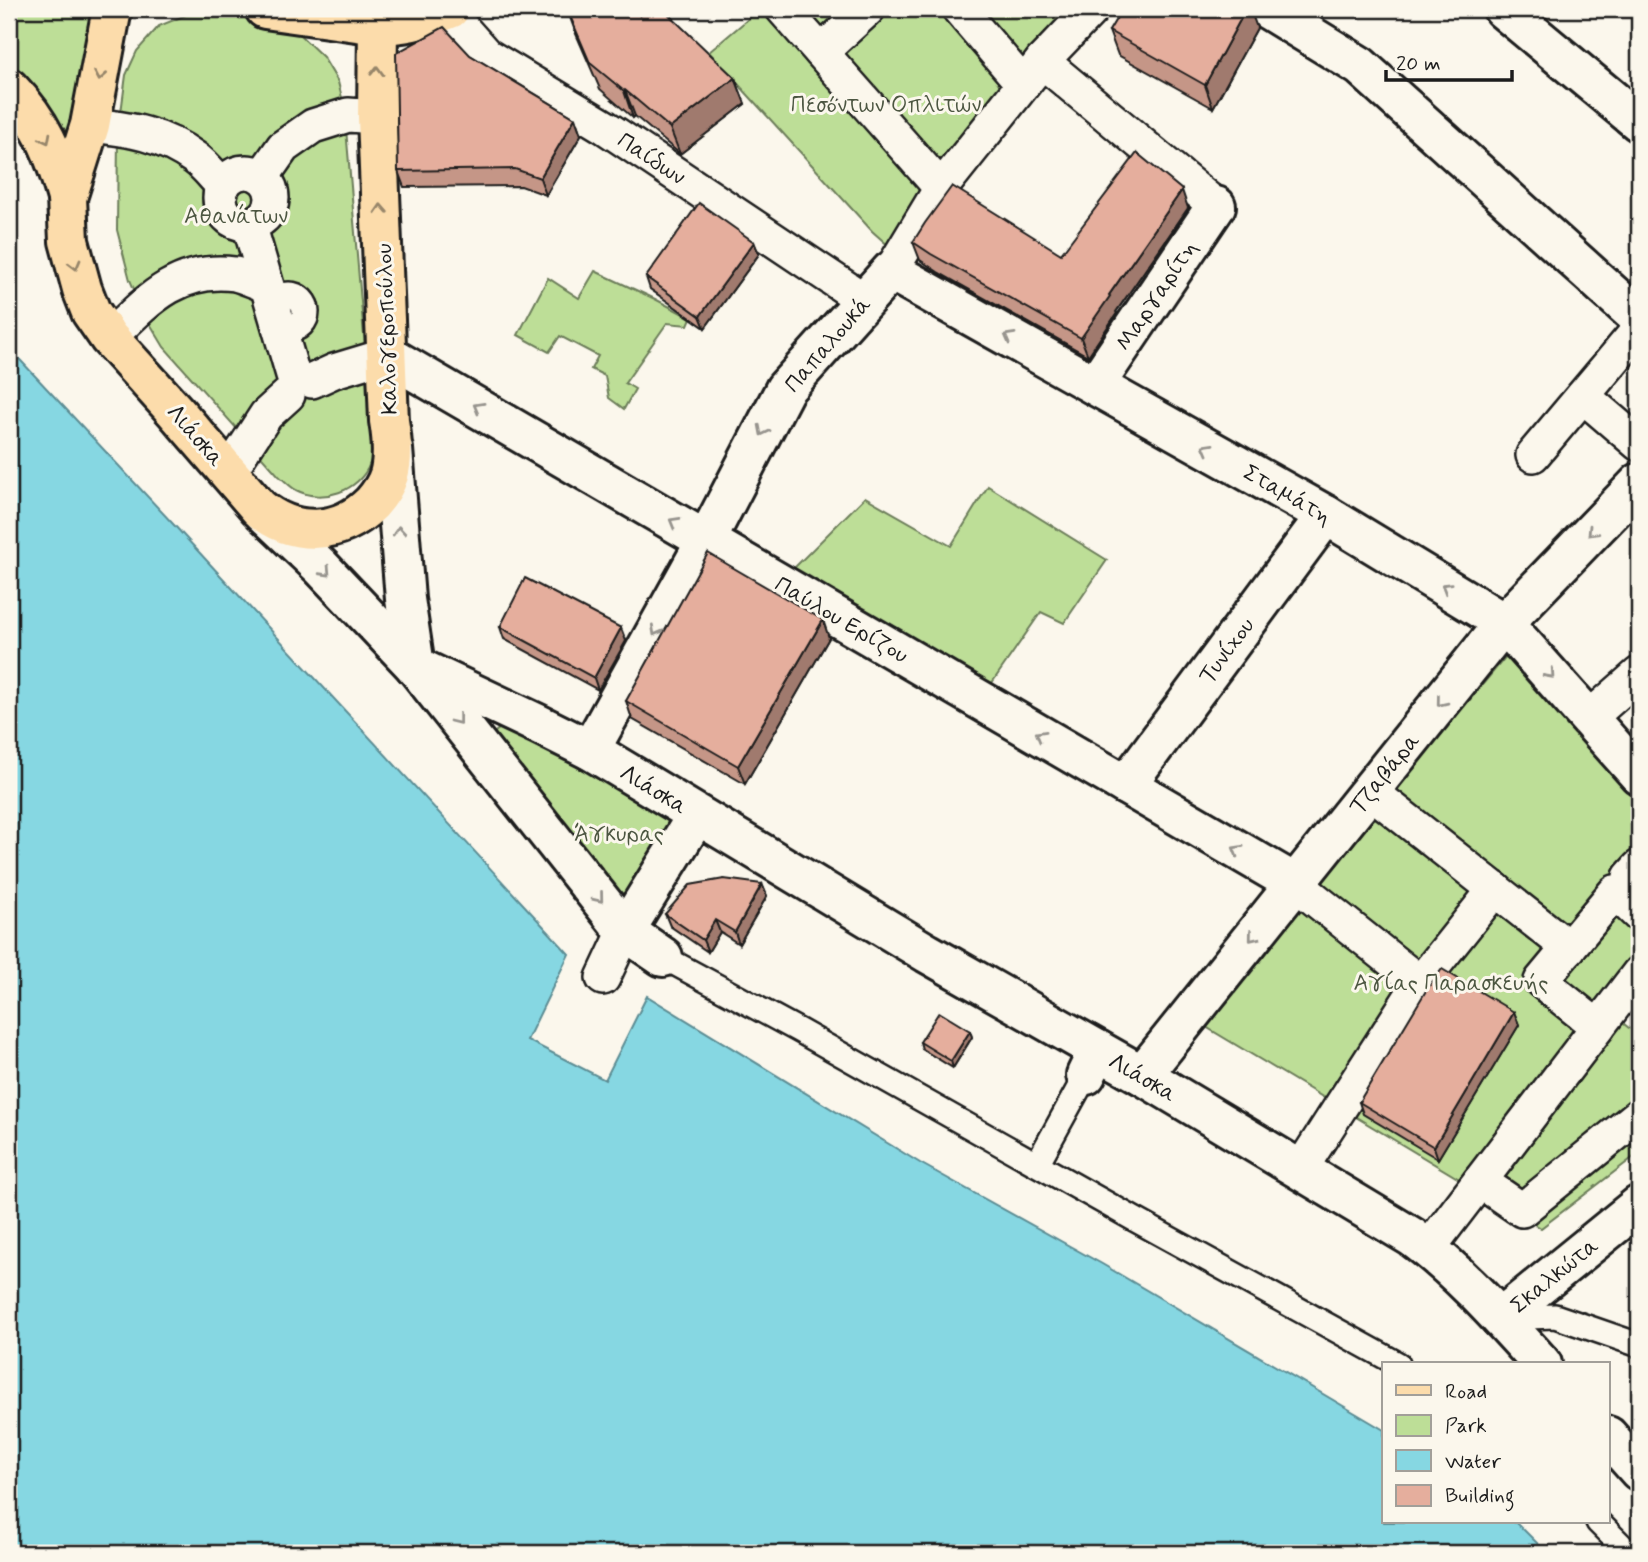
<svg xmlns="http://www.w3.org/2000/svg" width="1648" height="1562" font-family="Mynerve,sans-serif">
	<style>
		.green { fill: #bdde97; stroke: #6c7d5a; stroke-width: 2 }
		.water { fill: #86d7e2; stroke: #5c8c93; stroke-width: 2 }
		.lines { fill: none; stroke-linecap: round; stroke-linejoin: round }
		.service-casing { stroke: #1c1c1c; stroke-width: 28 }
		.pedestrian-casing { stroke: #1c1c1c; stroke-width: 38 }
		.minor-casing { stroke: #1c1c1c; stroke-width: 44 }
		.tertiary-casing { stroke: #1c1c1c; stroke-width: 44 }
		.primary-casing { stroke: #1c1c1c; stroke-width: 44 }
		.service { stroke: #fbf7ec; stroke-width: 23 }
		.pedestrian { stroke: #fbf7ec; stroke-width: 33 }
		.minor { stroke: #fbf7ec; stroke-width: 38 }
		.tertiary { stroke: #fbf7ec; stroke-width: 38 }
		.primary { stroke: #fcdcab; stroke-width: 38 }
		.wall { fill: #c59687; stroke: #1c1c1c; stroke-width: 2 }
		.shaded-wall { fill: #a07a6e; stroke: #1c1c1c; stroke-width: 2 }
		.building { fill: #e5ae9d; stroke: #1c1c1c; stroke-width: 2 }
		.oneway { stroke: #97866b }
		.oneway2 { stroke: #97948e }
		.labels { text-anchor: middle; stroke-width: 6; stroke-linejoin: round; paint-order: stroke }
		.park-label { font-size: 23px; fill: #4c5641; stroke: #fbf7ec }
		.street-label { font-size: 23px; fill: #1c1c1c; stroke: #fbf7ec }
	</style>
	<rect width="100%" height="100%" fill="#fbf7ec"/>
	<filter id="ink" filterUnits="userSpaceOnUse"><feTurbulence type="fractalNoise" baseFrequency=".0143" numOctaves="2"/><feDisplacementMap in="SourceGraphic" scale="14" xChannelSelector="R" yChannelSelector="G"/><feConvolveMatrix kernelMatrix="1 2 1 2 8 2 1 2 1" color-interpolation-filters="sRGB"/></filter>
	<g filter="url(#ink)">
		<g class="green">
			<polygon points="9,9 112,9 67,198 9,88"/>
			<polygon points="760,9 1092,9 900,256 872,231 709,52"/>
			<path d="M 217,12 L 276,22 L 300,35 L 323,57 L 338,82 L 344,106 L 373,440 C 373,447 373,456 370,463 C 360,491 322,504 296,490 C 290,487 284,480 279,476 L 164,347 L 146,317 L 130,280 L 117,230 L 118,135 L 126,75 L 137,51 L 159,26 L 186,15 Z"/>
			<polygon points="595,271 655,299 691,318 688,325 667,323 625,383 635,389 624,409 609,398 605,376 591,369 598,356 560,336 549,352 518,335 548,278 579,298"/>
			<polygon points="988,486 1107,560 1064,623 1041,612 980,700 779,583 865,497 951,546"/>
			<polygon points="1507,655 1639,794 1639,985 1614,1016 1639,1036 1639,1153 1541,1228 1201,1024"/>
			<polygon points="517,714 697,815 625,931 478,746"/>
		</g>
		<polygon class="water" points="9,348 174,525 569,954 527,1040 605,1080 647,996 920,1163 1102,1264 1384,1430 1384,1522 1516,1522 1547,1553 9,1553"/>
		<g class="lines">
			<defs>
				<g id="service">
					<polyline points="663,957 798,1030 1134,1219 1398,1364"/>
					<polyline points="1037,1164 1086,1075"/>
					<polyline points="1500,1318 1555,1316 1639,1345"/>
					<polyline points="1598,1522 1629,1553"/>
				</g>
				<g id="pedestrian">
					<polyline points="783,9 941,188"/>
					<polyline points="959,9 1023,84"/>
					<polyline points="446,10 486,55 605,127 864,300"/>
					<polyline points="821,52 868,9"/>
					<polyline points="1042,61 1216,206"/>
					<path d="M 90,125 C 130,129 162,134 195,158 C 205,165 214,177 223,186"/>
					<circle cx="246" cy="198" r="26"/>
					<polyline points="262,177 283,147 313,126 348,115 377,117"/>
					<polyline points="249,224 293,375"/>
					<polyline points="891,271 941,188 1042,61 1092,9"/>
					<circle cx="289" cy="312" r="13"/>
					<path d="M 109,338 C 146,302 178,266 235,274 C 245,276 256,282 266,285"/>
					<polyline points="312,381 334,371 387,355"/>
					<polyline points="1583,396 1639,444"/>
					<polyline points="1533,455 1639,329"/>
					<polyline points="229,472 266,415 288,395"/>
					<polyline points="1589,718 1639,674"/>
					<polyline points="1370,791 1569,948"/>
					<polyline points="1639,867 1630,877 1639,886"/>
					<polyline points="1296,884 1420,983 1495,889"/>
					<polyline points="603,978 625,931"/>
					<polyline points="1598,1027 1541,981 1615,892 1639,915"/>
					<polyline points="1300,1170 1420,983"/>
					<polyline points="1480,1181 1522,1210 1639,1115"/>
					<polyline points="1428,1249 1639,973"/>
				</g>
				<g id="minor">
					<polyline points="1267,9 1360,66 1639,318"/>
					<polyline points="1503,9 1639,122"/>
					<polyline points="387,355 1296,884"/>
					<polyline points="1095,385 1216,206"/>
					<polyline points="415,666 625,931 663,957"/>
					<polyline points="590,750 706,541 785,389 891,271 1326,515 1504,623 1639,775"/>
					<polyline points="1126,785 1326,515"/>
					<polyline points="625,931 697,815"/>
					<polyline points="1086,1075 1098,1050"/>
					<polyline points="1142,1075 1504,623 1639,483"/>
					<polyline points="1500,1318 1639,1205"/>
				</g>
				<g id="tertiary">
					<polyline points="393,449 405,599 415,666"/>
					<path d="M 263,512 L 321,567 L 415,666 L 538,724 L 590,750 L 927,953 L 1142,1075 L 1412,1237 C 1460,1272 1502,1320 1542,1364"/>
					<polyline points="1608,1436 1639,1471"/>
				</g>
				<g id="primary">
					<path d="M 112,9 L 90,125 L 67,198 L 69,241 L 82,289 L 91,312 L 109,338 L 176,412 L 259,508 C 294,537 339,536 372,503 C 379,495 386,485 389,475 C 394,457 392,439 389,421 L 377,117 L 378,25"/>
					<path d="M 265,9 L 378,25 C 404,25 426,19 450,9"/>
					<path d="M 9,88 C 42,122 54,153 67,198"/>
				</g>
			</defs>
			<use href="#service" class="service-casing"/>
			<use href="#pedestrian" class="pedestrian-casing"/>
			<use href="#minor" class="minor-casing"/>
			<use href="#tertiary" class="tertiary-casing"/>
			<use href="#primary" class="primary-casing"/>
			<use href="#service" class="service"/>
			<use href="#pedestrian" class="pedestrian"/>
			<use href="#minor" class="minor"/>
			<use href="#tertiary" class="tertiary"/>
			<use href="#primary" class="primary"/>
		</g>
		<g class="wall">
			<polygon points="567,9 640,16 735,78 745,104 680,154 635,116 633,118 600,89 576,34"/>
			<polygon points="1257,28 1213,108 1118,55 1109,31"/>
			<polygon points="470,55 575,118 581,135 546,195 521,186 404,187 398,171"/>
			<polygon points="1188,208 1116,312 1117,313 1088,356 938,272 920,260 913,242 1061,254"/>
			<polygon points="754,242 759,254 705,328 650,289 646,277"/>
			<polygon points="500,627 626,641 598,690 504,639"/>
			<polygon points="829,638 745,784 632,719 626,701"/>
			<polygon points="762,884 767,896 739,944 720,932 708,952 670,926 665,914"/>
			<polygon points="1514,1012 1519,1025 1438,1159 1363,1114 1359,1102"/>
			<polygon points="970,1031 972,1037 953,1068 922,1049 920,1042"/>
		</g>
		<g class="shaded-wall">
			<polygon points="1246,9 1250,9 1257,28 1213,108 1205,85"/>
			<polygon points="735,78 745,104 680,154 670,128"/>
			<polygon points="625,90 635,116 633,118 624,91"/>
			<polygon points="575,118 581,135 546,195 540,178"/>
			<polygon points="1182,190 1188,208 1116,312 1117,313 1088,356 1081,338 1109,295"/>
			<polygon points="754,242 759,254 705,328 700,316"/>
			<polygon points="823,620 829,638 745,784 738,766"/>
			<polygon points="621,628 626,641 598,690 594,678"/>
			<polygon points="762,884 767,896 739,944 735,932"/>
			<polygon points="715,920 720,932 708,952 703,940"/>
			<polygon points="1514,1012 1519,1025 1438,1159 1434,1147"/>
			<polygon points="970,1031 972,1037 953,1068 951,1061"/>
		</g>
		<g class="building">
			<polygon points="567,9 634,9 640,16 648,9 663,9 735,78 670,128 625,90 624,91 590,63"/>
			<polygon points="1122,9 1246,9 1205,85 1109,31"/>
			<polygon points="444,27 470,55 575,118 540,178 515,169 398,171 396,53"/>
			<polygon points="1137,153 1182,190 1109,295 1110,296 1081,338 931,254 913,242 925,223 952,186 1061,254"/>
			<polygon points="699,203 754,242 700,316 646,277"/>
			<polygon points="708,553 823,620 738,766 626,701"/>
			<polygon points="525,578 621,628 594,678 500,627"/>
			<polygon points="724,879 762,884 735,932 715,920 703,940 665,914 690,885"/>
			<polygon points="1442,969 1514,1012 1434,1147 1359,1102 1427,989"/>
			<polygon points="939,1012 970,1031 951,1061 920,1042"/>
		</g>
		<defs><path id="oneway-chevron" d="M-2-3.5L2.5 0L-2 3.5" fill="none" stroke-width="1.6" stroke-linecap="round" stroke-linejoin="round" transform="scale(1.75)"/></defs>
		<g class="oneway">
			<use href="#oneway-chevron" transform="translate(377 71) rotate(-89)"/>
			<use href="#oneway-chevron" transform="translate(100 76) rotate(100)"/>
			<use href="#oneway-chevron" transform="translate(46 139) rotate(63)"/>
			<use href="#oneway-chevron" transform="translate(381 209) rotate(-93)"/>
			<use href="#oneway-chevron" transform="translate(75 265) rotate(75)"/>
		</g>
		<g class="oneway2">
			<use href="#oneway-chevron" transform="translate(1009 337) rotate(-151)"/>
			<use href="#oneway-chevron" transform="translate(478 407) rotate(-150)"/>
			<use href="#oneway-chevron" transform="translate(763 431) rotate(117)"/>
			<use href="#oneway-chevron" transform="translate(1207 448) rotate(-151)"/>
			<use href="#oneway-chevron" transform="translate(674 522) rotate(-150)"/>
			<use href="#oneway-chevron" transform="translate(399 531) rotate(-95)"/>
			<use href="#oneway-chevron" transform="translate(1592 532) rotate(134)"/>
			<use href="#oneway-chevron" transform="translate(326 572) rotate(47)"/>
			<use href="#oneway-chevron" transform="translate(1446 587) rotate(-149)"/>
			<use href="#oneway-chevron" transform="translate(656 631) rotate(119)"/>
			<use href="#oneway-chevron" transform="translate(1550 674) rotate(48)"/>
			<use href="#oneway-chevron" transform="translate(1441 702) rotate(129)"/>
			<use href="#oneway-chevron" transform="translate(457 720) rotate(52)"/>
			<use href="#oneway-chevron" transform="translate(1040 735) rotate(-150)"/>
			<use href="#oneway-chevron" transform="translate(1237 850) rotate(-150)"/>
			<use href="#oneway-chevron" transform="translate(599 898) rotate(51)"/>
			<use href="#oneway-chevron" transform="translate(1253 937) rotate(129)"/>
		</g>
	</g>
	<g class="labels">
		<g class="park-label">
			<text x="886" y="112">Πεσόντων Οπλιτών</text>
			<text x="236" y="223">Αθανάτων</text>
			<text x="619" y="841">Άγκυρας</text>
			<text x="1451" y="990">Αγίας Παρασκευής</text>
		</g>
		<g class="street-label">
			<text transform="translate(652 158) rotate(33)" y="8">Παίδων</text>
			<text transform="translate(1156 295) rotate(-56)" y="8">Μαργαρίτη</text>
			<text transform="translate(386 329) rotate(-92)" y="8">Καλογεροπούλου</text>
			<text transform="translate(827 344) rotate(-49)" y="8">Παπαλουκά</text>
			<text transform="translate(196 435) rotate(49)" y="8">Λιάσκα</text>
			<text transform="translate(1288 494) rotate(30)" y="8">Σταμάτη</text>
			<text transform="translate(842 619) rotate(30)" y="8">Παύλου Ερίζου</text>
			<text transform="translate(1226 650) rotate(-53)" y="8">Τυνίχου</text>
			<text transform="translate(1384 773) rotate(-51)" y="8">Τζαβάρα</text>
			<text transform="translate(654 789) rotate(31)" y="8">Λιάσκα</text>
			<text transform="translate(1143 1077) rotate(30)" y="8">Λιάσκα</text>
			<text transform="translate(1554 1275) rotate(-39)" y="8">Σκαλκώτα</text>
		</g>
	</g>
	<rect width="1648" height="1562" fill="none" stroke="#fbf7ec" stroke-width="35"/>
	<rect x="18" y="18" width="1613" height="1527" fill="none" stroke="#1c1c1c" stroke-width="2.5" filter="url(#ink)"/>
	<rect x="1382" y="1362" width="228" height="161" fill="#fbf7ec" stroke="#a29f99" stroke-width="2"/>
	<rect x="1396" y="1385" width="35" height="10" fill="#fcdcab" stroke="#a29f99" stroke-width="2"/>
	<text x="1445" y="1398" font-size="21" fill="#1c1c1c">Road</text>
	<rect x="1396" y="1415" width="35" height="21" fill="#bdde97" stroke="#a29f99" stroke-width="2"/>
	<text x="1445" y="1432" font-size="21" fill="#1c1c1c">Park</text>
	<rect x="1396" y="1450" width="35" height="21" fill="#86d7e2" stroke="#a29f99" stroke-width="2"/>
	<text x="1445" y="1468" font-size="21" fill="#1c1c1c">Water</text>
	<rect x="1396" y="1485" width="35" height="21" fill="#e5ae9d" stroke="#a29f99" stroke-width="2"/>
	<text x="1445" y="1502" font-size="21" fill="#1c1c1c">Building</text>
	<path d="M1386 70v10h126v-10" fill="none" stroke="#1c1c1c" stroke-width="3.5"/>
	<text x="1396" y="70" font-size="21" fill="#1c1c1c" stroke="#fbf7ec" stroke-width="5" paint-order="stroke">20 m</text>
</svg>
